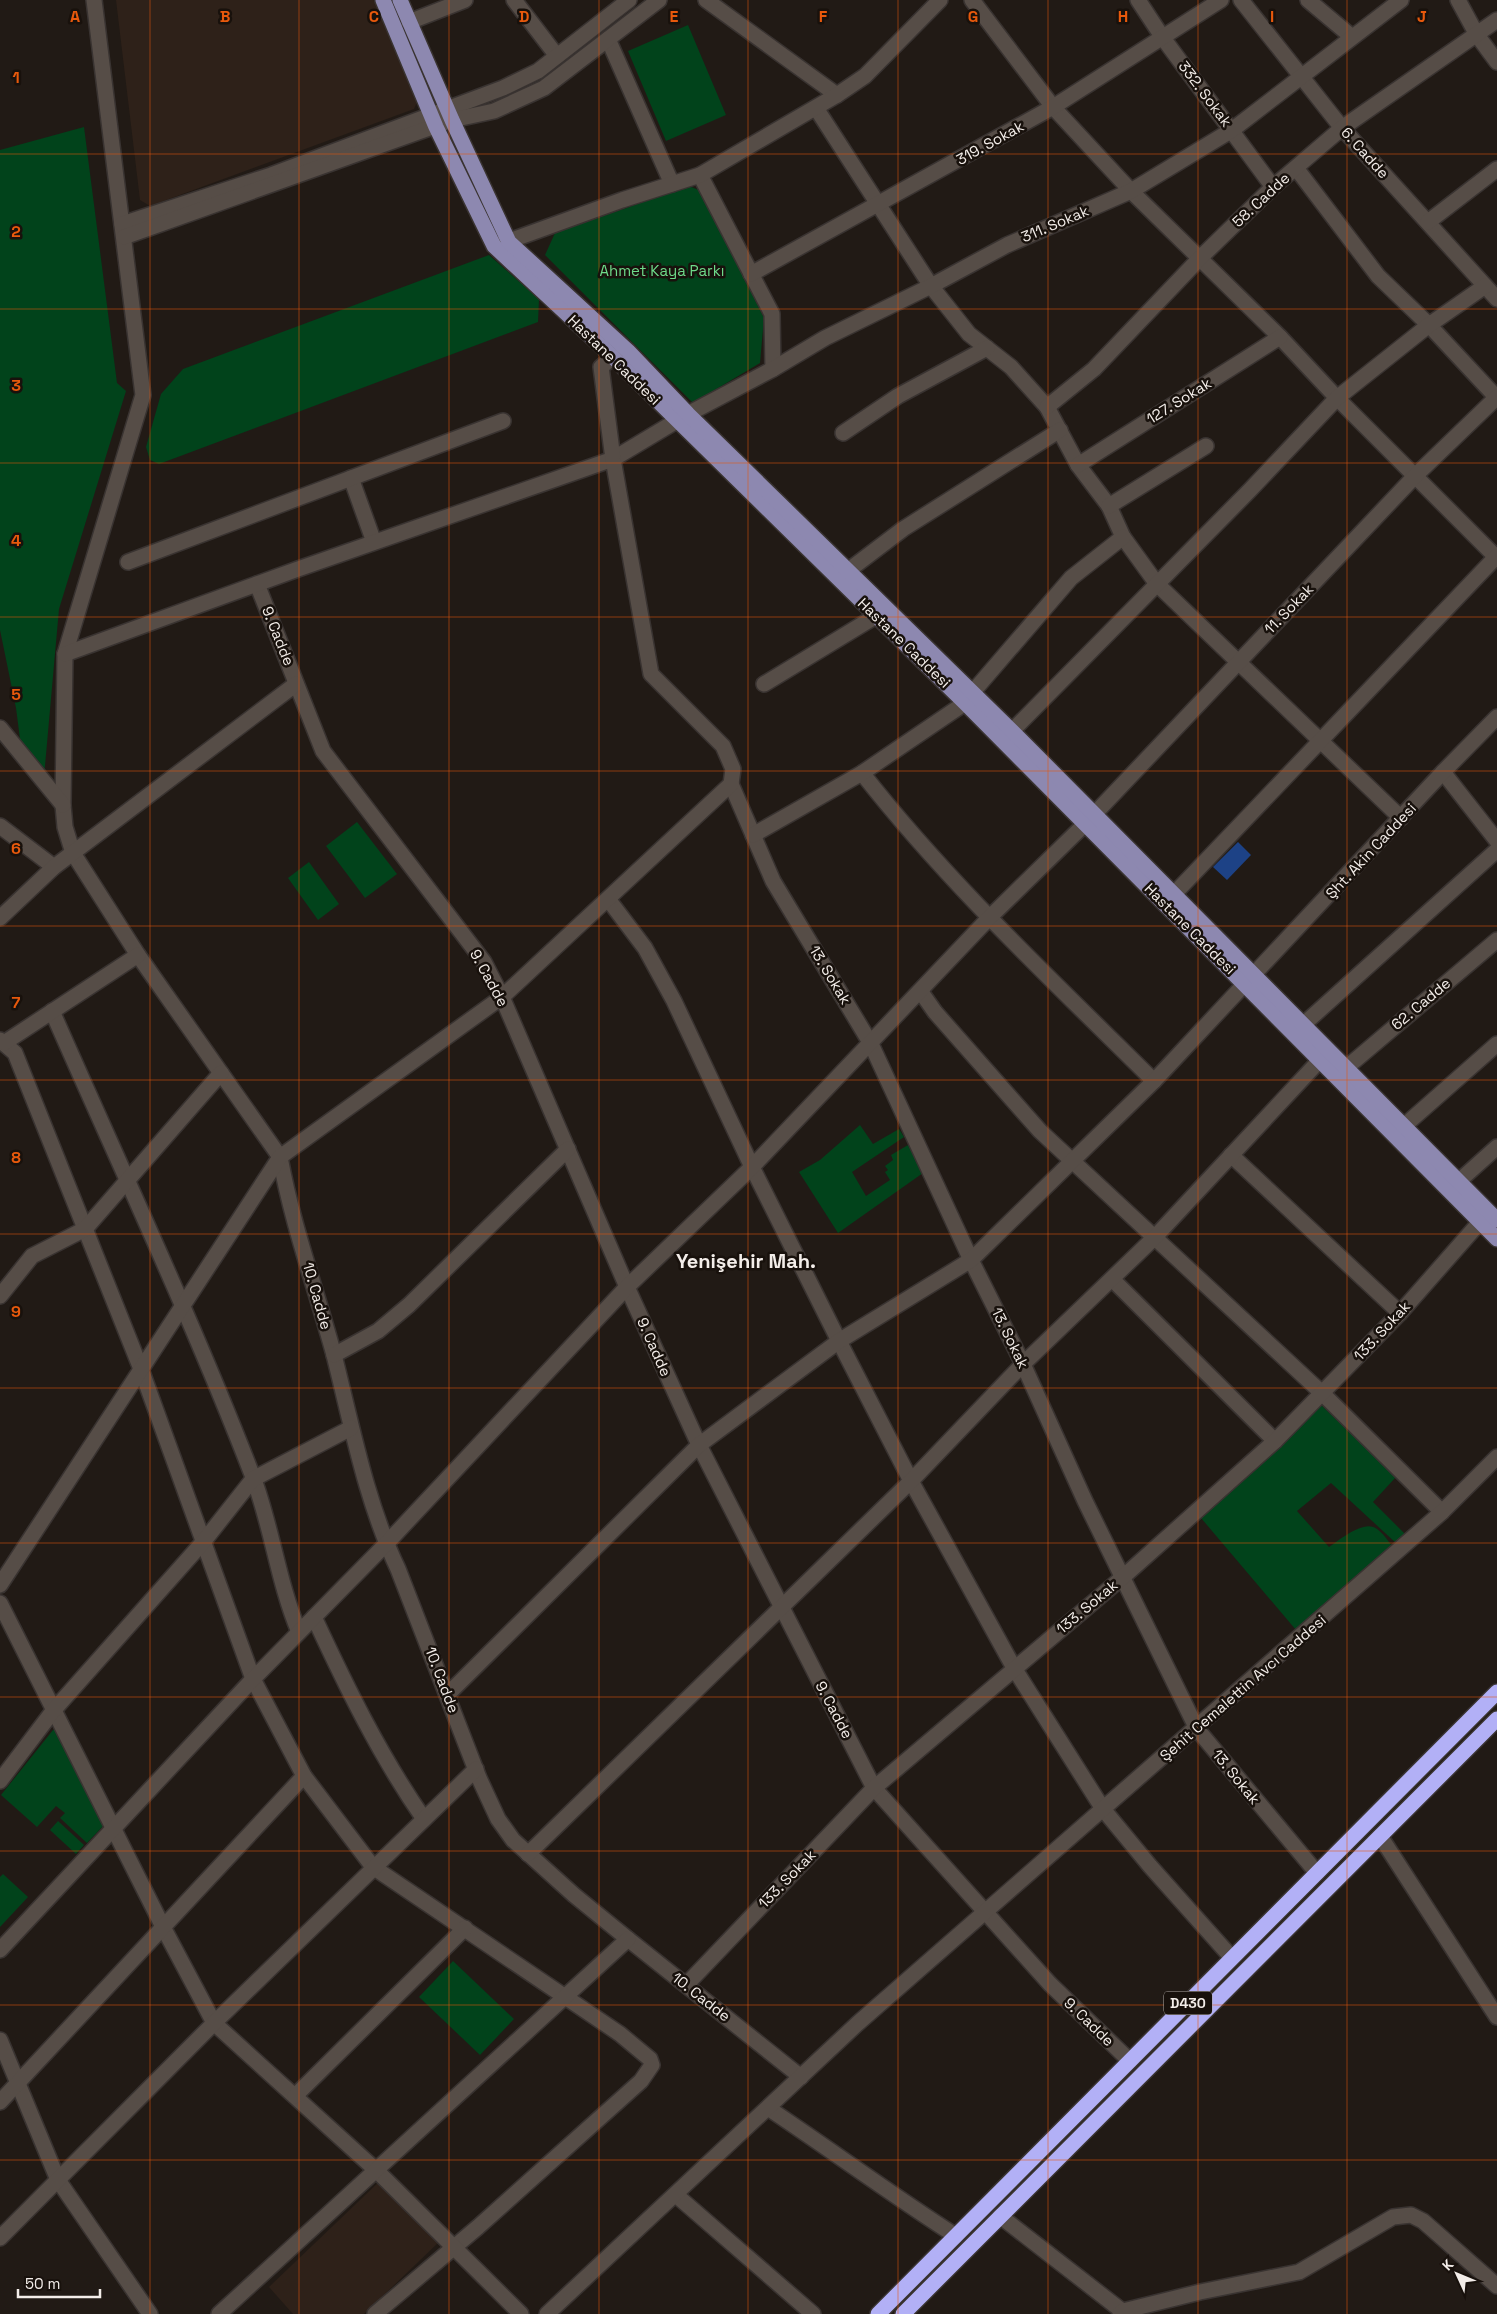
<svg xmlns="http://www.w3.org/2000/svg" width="1497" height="2314" font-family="'Space Grotesk',sans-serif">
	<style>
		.built { fill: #2e2119 }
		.green { fill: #01431b }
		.water { fill: #1d4286 }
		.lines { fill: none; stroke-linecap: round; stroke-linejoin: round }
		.minor-casing { stroke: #393331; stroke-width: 18 }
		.major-casing { stroke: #393331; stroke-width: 18 }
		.highway-casing { stroke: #393331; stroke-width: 18 }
		.minor { stroke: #564d47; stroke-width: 15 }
		.major { stroke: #8d88b0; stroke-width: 15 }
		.highway { stroke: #b2b0f6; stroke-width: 15 }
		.grid { fill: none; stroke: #e8590c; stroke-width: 1; stroke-opacity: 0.55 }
		.labels { text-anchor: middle; stroke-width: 5; stroke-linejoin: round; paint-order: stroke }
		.shield { fill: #18110c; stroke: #b1aba7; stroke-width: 1 }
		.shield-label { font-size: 14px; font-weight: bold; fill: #f3ede9 }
		.street-label { font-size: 15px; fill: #f3ede9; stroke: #18110c }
		.park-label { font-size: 15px; fill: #6eda8a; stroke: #18110c }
		.district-label { font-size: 20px; font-weight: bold; fill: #f3ede9; stroke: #18110c }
		.grid-label { font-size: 16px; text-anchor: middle; font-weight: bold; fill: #e8590c; stroke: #18110c; stroke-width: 5; stroke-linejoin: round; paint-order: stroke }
	</style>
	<rect width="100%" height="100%" fill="#211a15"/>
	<g class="built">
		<polygon points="116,0 376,0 418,100 414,109 150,206 140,200"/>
		<polygon points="382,2179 440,2241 364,2314 293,2314 269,2287"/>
	</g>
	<g class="green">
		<polygon points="688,25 726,115 666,141 628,51"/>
		<polygon points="84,127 117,383 126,391 59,609 44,777 20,739 16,708 0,630 0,150"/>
		<polygon points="689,186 701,191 764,318 760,363 693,403 545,255 555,233"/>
		<polygon points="489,255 539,299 538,322 159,464 150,460 146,447 161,394 183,369"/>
		<polygon points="357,822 397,874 365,898 326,846"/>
		<polygon points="309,862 339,904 318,920 288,878"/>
		<polygon points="860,1125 873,1144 899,1129 904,1137 852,1172 866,1196 890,1180 885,1172 888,1170 885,1166 893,1160 891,1155 908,1145 923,1173 838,1233 799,1172 820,1160"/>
		<path d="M 1321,1405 L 1396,1477 L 1373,1502 L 1406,1535 L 1397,1544 L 1331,1483 L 1297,1511 L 1329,1547 C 1340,1540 1364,1519 1377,1529 C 1383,1533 1388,1541 1393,1547 L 1296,1630 L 1201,1518 Z"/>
		<polygon points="57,1729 105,1824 87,1843 60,1818 65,1813 56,1806 37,1827 1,1795 53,1730"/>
		<polygon points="58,1821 84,1845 76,1854 50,1830"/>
		<polygon points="3,1874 28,1897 0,1927 0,1877"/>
		<polygon points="453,1961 514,2019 480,2055 419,1997"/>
	</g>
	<polygon class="water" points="1238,842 1251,855 1227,880 1213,867"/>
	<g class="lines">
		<defs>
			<g id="minor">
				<path d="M 94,0 L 143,395 L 65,654 L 63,805 L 65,827 L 73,853 L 138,955 L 280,1157 C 292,1224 316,1289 334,1355 C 352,1426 366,1502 398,1569 L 479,1778 L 498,1819 L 513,1840 L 574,1895 L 628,1939 L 801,2077"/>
				<polyline points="514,0 557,56"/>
				<polyline points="706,0 837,95"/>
				<polyline points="972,0 1053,107 1131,191 1280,337 1337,398 1497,558"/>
				<polyline points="1138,0 1163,38 1273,187"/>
				<polyline points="1241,0 1342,128 1497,299"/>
				<polyline points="1308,0 1352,37"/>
				<polyline points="1458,0 1477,35 1497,62"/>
				<polyline points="409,22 465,0"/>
				<polyline points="608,39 672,184"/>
				<polyline points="816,108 931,286 969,334 1011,367 1047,407 1078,465 1109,506 1123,537 1157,584 1401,818"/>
				<polyline points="1296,168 1378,276 1429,325 1497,398"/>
				<polyline points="700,175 772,314 773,369"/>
				<polyline points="1428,222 1497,169"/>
				<polyline points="122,224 271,175 503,88 538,71 629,0"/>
				<polyline points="124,237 452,120 494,111 544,88 659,0"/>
				<polyline points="498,245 622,200 700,175 837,95 865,76 940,0"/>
				<polyline points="751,274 1053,107 1221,0"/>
				<polyline points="1047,407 1094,369 1199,259 1273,187 1342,128 1497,20"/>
				<polyline points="843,433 898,396 987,348"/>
				<polyline points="1078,465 1280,337"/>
				<polyline points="351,478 374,542"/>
				<polyline points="1109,506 1206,446"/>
				<polyline points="128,562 503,421"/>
				<polyline points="849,570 903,529 1060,430"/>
				<polyline points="257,584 323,751 484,962 502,997 627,1287 699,1445 874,1788 1050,1984 1130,2061"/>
				<polyline points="65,654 298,569 613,459 688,414 773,369 825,338 931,286 1007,245 1131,191 1232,130 1401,0"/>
				<polyline points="764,684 876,616"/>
				<polyline points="972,693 1071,578 1123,537"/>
				<polyline points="0,728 63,805"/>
				<polyline points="1012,731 1250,490 1337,398 1429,325 1485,286"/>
				<polyline points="1443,772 1497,841"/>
				<path d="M 862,773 C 949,884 1054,982 1154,1081"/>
				<polyline points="731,784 773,881 871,1044 971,1260 1023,1364 1085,1501 1197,1729 1317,1873"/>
				<polyline points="0,826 54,867"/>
				<polyline points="753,835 862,773 965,703"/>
				<polyline points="1174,894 1496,557"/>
				<polyline points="608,899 645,948 674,1001 752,1167 839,1341 911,1481 1014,1668 1103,1809 1150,1866 1232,1958"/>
				<polyline points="0,918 54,867 296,684"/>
				<polyline points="921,992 935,1012 1040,1131 1323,1394 1442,1512"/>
				<path d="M 52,1011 C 120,1166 192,1319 253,1477 C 272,1527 278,1582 299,1632"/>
				<polyline points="1304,1024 1497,850"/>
				<polyline points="0,1040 15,1053 141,1369 253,1679 304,1776 373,1867 620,2034 650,2059 652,2065 641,2081 478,2227 375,2314"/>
				<polyline points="4,1043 138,955"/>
				<polyline points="1346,1068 1497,940"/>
				<polyline points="1404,1126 1497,1044"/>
				<polyline points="1231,1155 1400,1313"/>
				<polyline points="1458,1182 1497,1147"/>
				<polyline points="1112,1279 1275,1441"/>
				<polyline points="0,1296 32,1256 85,1229 221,1073"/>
				<polyline points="334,1355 378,1331 409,1305 568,1149"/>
				<polyline points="0,1585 280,1157 502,997 731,784 733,769 723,746 651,674 613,459 601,367 613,357 624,353"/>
				<polyline points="0,1603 163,1927 214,2023 377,2171 521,2314"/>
				<path d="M 314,1617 C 346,1686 380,1756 424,1819"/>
				<polyline points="448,1694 699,1445 839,1341 971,1260 1154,1081 1443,772 1497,717"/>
				<polyline points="0,1781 53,1711 204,1541 253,1479 351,1428"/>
				<polyline points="1380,1836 1497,2017"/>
				<polyline points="528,1854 911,1481 1023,1364 1154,1238 1320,1060"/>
				<polyline points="0,1950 253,1679 386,1544 627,1287 752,1167 990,917 1085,824 1416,475 1497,397"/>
				<polyline points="686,1985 874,1788 1123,1577 1275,1441 1400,1313 1480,1222"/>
				<polyline points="0,2040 58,2180 150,2314"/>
				<polyline points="295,2096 465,1928"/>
				<polyline points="0,2102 304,1776"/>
				<path d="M 768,2108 C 831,2150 892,2195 956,2236"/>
				<polyline points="676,2195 813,2314"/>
				<polyline points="1000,2216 1126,2314"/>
				<polyline points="0,2238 214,2023 476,1769"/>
				<polyline points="219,2314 628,1939"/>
				<polyline points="547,2314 857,2024 1442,1512 1497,1457"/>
				<polyline points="1120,2314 1123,2311 1200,2292 1299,2272 1393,2217 1411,2215 1423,2221 1497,2286"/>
			</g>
			<g id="major">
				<polyline points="383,0 436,127 494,246 613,357 965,703 1497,1239"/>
				<polyline points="400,0 452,120 509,242 628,351 688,414 1012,731 1497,1220"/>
			</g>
			<g id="highway">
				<polyline points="878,2314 1497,1692"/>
				<polyline points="903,2314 1497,1719"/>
			</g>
		</defs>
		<use href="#minor" class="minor-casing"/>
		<use href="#major" class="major-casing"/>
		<use href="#highway" class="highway-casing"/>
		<use href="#minor" class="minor"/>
		<use href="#major" class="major"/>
		<use href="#highway" class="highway"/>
	</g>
	<path class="grid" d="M 150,0 L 150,2314M 299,0 L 299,2314M 449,0 L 449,2314M 599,0 L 599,2314M 748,0 L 748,2314M 898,0 L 898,2314M 1048,0 L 1048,2314M 1198,0 L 1198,2314M 1347,0 L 1347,2314M 0,154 L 1497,154M 0,309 L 1497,309M 0,463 L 1497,463M 0,617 L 1497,617M 0,771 L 1497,771M 0,926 L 1497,926M 0,1080 L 1497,1080M 0,1234 L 1497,1234M 0,1388 L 1497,1388M 0,1543 L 1497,1543M 0,1697 L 1497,1697M 0,1851 L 1497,1851M 0,2005 L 1497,2005M 0,2160 L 1497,2160"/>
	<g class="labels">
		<rect class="shield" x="1164" y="1991.5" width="48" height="23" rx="4"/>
		<g class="shield-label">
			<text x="1188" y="2008">D430</text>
		</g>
		<g class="street-label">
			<text transform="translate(1205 94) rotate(53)" y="5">332. Sokak</text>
			<text transform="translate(990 143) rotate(-29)" y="5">319. Sokak</text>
			<text transform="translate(1365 153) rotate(48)" y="5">6. Cadde</text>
			<text transform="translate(1261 200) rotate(-43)" y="5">58. Cadde</text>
			<text transform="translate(1055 224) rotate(-23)" y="5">311. Sokak</text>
			<text transform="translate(614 360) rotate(44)" y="5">Hastane Caddesi</text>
			<text transform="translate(1179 401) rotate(-32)" y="5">127. Sokak</text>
			<text transform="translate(1289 609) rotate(-46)" y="5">11. Sokak</text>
			<text transform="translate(278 636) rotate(68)" y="5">9. Cadde</text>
			<text transform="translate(904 643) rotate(44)" y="5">Hastane Caddesi</text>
			<text transform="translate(1371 851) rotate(-47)" y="5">Şht. Akin Caddesi</text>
			<text transform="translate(1190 929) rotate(45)" y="5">Hastane Caddesi</text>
			<text transform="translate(830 975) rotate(59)" y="5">13. Sokak</text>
			<text transform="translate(489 978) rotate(61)" y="5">9. Cadde</text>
			<text transform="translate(1421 1004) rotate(-40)" y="5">62. Cadde</text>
			<text transform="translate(317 1296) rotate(74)" y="5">10. Cadde</text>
			<text transform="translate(1382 1331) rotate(-47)" y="5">133. Sokak</text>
			<text transform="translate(1010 1338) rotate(64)" y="5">13. Sokak</text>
			<text transform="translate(654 1347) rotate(66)" y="5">9. Cadde</text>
			<text transform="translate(1087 1607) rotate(-40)" y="5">133. Sokak</text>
			<text transform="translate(442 1680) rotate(69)" y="5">10. Cadde</text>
			<text transform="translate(1243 1688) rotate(-41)" y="5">Şehit Cemalettin Avcı Caddesi</text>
			<text transform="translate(834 1710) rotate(62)" y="5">9. Cadde</text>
			<text transform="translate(1236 1777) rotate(51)" y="5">13. Sokak</text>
			<text transform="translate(787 1879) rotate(-46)" y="5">133. Sokak</text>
			<text transform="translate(701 1997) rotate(38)" y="5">10. Cadde</text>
			<text transform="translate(1089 2022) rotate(44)" y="5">9. Cadde</text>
		</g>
		<g class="park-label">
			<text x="662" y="276">Ahmet Kaya Parkı</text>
		</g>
		<g class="district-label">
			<text x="746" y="1268">Yenişehir Mah.</text>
		</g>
	</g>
	<g class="grid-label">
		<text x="75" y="22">A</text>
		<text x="225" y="22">B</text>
		<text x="374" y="22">C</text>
		<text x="524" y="22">D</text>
		<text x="674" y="22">E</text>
		<text x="823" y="22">F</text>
		<text x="973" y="22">G</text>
		<text x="1123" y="22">H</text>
		<text x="1272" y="22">I</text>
		<text x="1422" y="22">J</text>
		<text x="16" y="83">1</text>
		<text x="16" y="237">2</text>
		<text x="16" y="391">3</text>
		<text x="16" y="546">4</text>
		<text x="16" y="700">5</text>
		<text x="16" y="854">6</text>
		<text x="16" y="1008">7</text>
		<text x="16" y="1163">8</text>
		<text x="16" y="1317">9</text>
	</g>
	<g transform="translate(1457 2274) rotate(314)" stroke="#18110c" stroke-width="4" paint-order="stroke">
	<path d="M0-4L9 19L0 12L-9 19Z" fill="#f3ede9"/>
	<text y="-8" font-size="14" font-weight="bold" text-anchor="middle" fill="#f3ede9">K</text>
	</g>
	<path d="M18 2289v8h82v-8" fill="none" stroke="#f3ede9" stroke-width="2.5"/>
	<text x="25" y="2289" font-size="15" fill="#f3ede9" stroke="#18110c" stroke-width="4" paint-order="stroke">50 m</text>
</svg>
